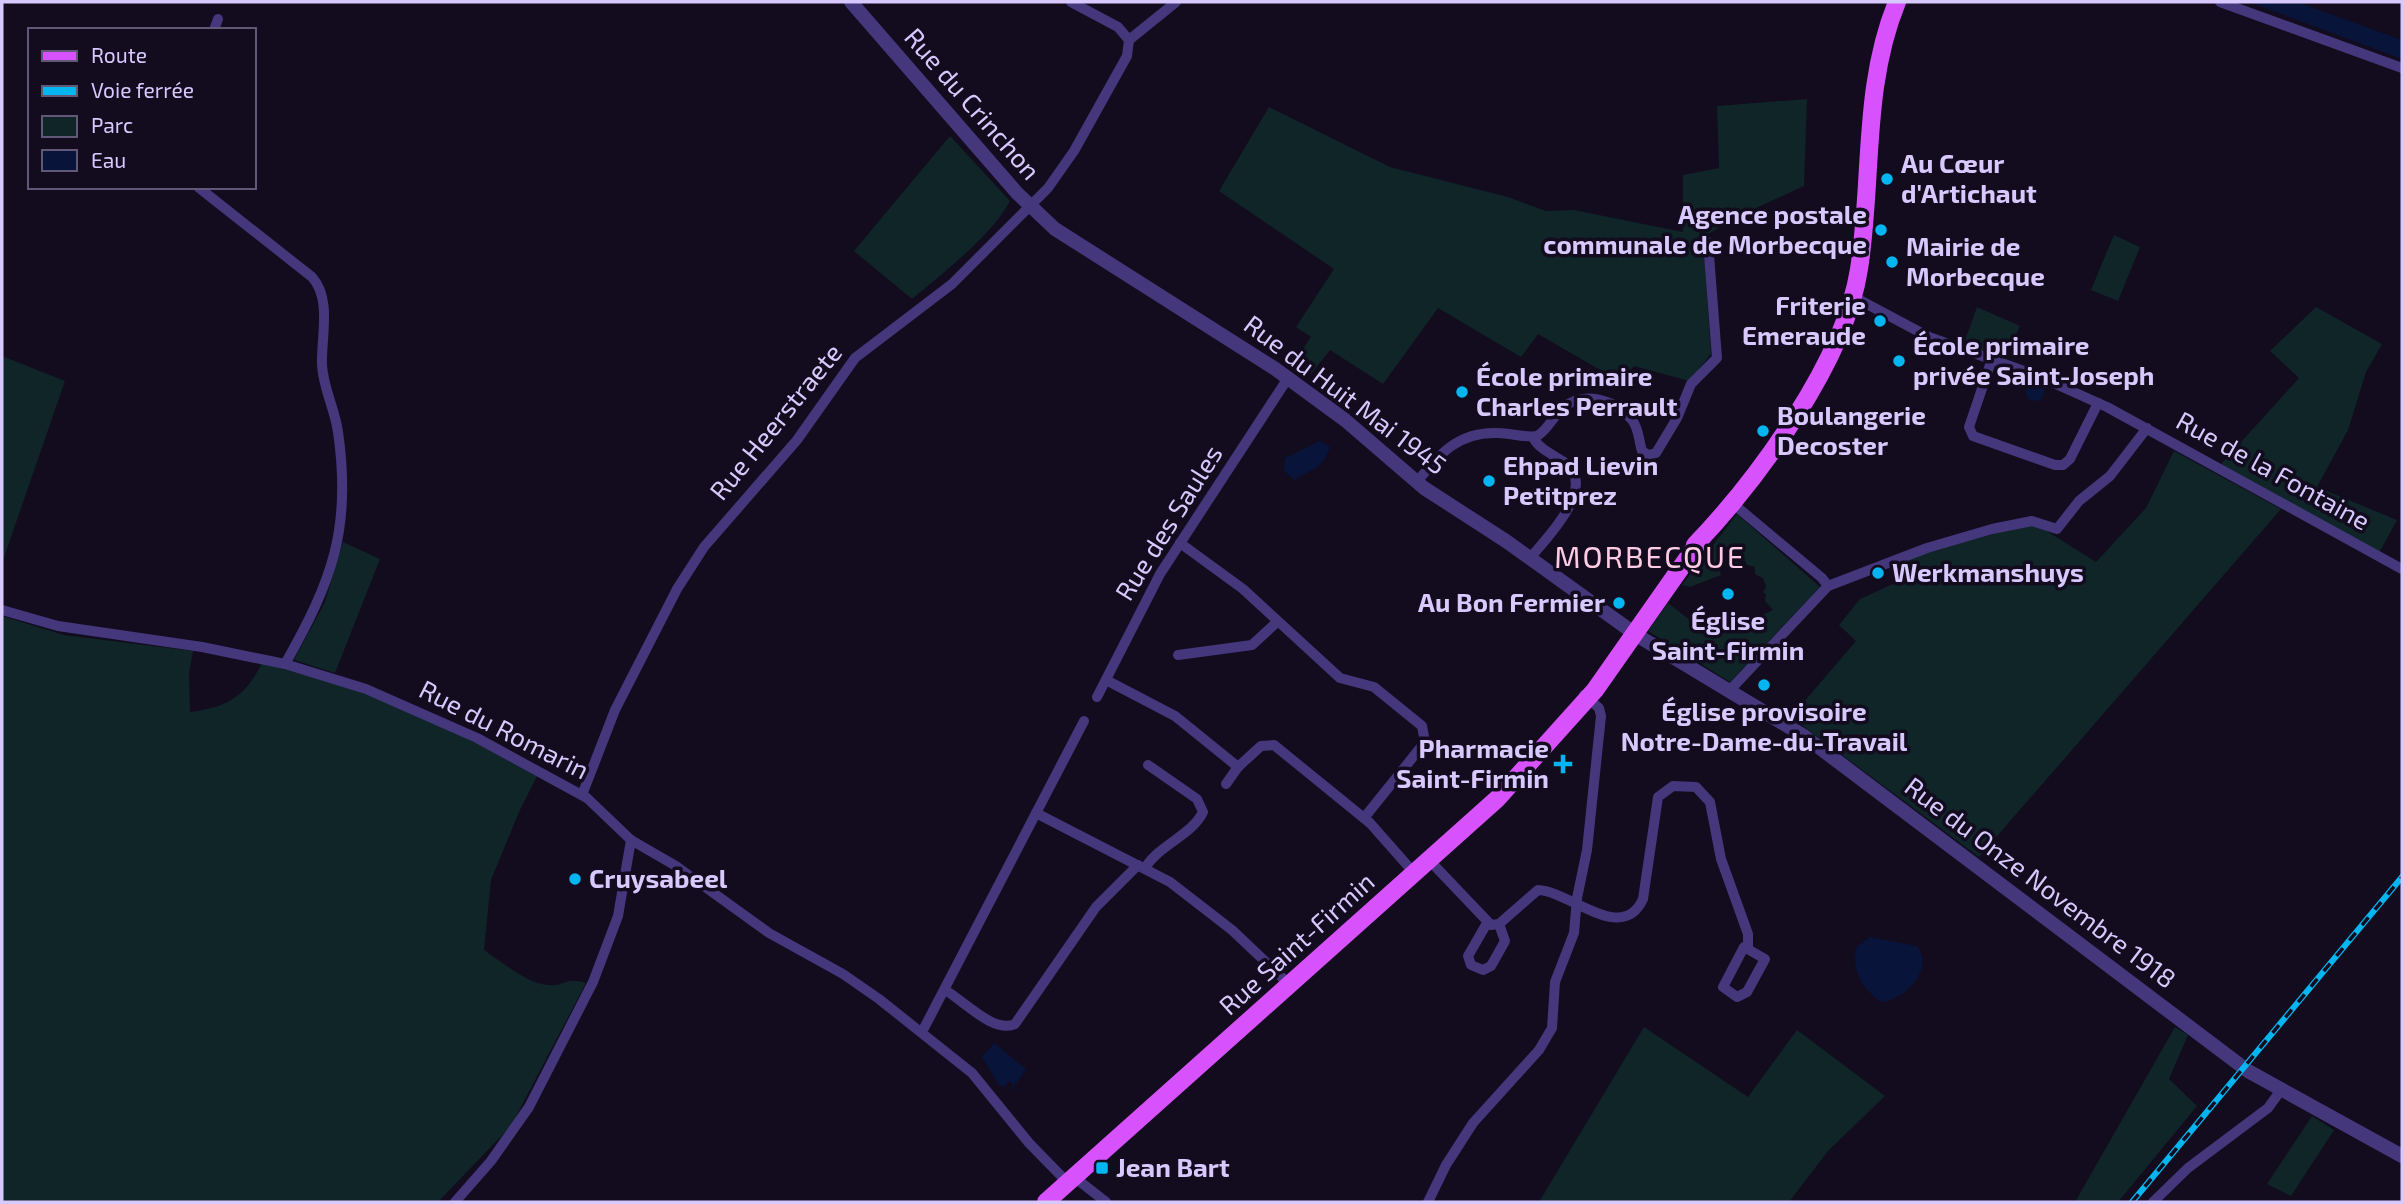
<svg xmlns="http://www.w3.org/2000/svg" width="2404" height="1204" font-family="'Exo 2',sans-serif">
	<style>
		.green { fill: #0f2528 }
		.water { fill: #09143a }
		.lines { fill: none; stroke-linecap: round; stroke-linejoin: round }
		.minor { stroke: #44377c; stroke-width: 10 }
		.tertiary { stroke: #44377c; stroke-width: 14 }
		.primary { stroke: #d752fd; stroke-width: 18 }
		.rail-casing { stroke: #03b5f1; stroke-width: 6 }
		.rail { stroke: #120c1e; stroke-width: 3.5; stroke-dasharray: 10; stroke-linecap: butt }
		.poi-dot { fill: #03b5f1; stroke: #120c1e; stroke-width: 2.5 }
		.labels { text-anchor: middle; stroke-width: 7; stroke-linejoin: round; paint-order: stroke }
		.street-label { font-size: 26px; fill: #d7c9fe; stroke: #120c1e }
		.poi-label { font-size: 26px; font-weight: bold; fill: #d7c9fe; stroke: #120c1e; text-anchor: start }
		.quarter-label { font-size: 30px; letter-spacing: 2px; fill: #fecbe4; stroke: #120c1e }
	</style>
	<rect width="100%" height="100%" fill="#120c1e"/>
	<g class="green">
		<polygon points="1807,99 1804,186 1745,213 1703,237 1711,354 1689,381 1634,366 1621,382 1538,334 1521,357 1438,308 1383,384 1330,350 1311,374 1294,362 1311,337 1296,327 1334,269 1219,191 1269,107 1390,167 1508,197 1546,211 1574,210 1683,232 1683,175 1719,168 1717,106"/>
		<path d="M 950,136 L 1010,201 C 993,234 941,275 912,299 L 854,251 Z"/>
		<polygon points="2114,235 2140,247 2118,301 2091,290"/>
		<polygon points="1977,307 2020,326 2005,359 1963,346"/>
		<polygon points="2316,307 2382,344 2366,372 2348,430 2317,487 2397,520 2379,553 2221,464 2299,378 2270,351"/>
		<polygon points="2,356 65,381 2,563"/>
		<polygon points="2174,451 2281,509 1979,857 1791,717 1856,641 1839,625 1860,599 1893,584 1889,566 1937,549 2034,523 2096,562 2146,508"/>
		<polygon points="1737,514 1820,587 1730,682 1648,631 1668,603 1704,631 1736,616 1741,625 1773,610 1765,601 1766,594 1763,593 1766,586 1763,578 1755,574 1755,567 1747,565 1744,559 1739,560 1741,568 1737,569 1735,562 1719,568 1721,575 1690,587 1682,585"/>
		<polygon points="343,542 380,559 335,673 294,660 325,602"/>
		<path d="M 2,616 L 64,635 L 193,651 L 189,674 L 190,712 C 227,707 245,697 262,663 L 348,687 L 444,726 L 537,776 L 519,812 L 491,880 L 484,950 C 502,962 527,984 549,985 C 564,987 565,976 586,983 L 511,1126 L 438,1202 L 2,1202 Z"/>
		<polygon points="1644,1027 1748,1097 1797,1030 1885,1096 1828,1151 1789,1202 1539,1202"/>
		<polygon points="2175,1027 2188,1035 2169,1079 2197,1106 2118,1202 2075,1202"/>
		<polygon points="2312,1116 2334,1130 2291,1196 2267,1184"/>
	</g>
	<g class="water">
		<polygon points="2249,2 2297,2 2402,40 2402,59"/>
		<circle cx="2035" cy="392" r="9"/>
		<path d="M 1320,441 L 1330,447 C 1322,470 1314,467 1295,480 L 1284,471 L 1285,458 Z"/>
		<path d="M 1870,937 L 1917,946 C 1935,969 1905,999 1882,1002 C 1863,991 1850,969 1857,947 Z"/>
		<polygon points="994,1043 1026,1069 1010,1092 1013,1084 1009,1081 1005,1087 999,1085 982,1057"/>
	</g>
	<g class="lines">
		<g class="minor">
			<polyline points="1071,2 1118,27 1129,40"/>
			<polyline points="2220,2 2402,68"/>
			<polyline points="214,30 218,19"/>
			<polyline points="1129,40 1176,2"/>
			<path d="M 198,187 L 312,277 C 332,299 321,337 322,365 C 323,388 335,409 338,432 C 352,529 332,581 285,664"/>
			<polyline points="1852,296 1929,337 2038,376 2107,407 2402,569"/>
			<polyline points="1992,359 1969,427 1973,436 2055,465 2063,465 2070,459 2098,403"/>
			<path d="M 1417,482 C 1439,454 1459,431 1498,433 C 1511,433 1524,438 1537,436 C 1548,430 1553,416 1563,408 C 1583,390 1616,400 1632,420 C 1639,428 1639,442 1642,451 L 1648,455 L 1656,453 L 1677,418 L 1691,384 L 1717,358 L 1708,242"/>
			<polyline points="1731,502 1822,578 1828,586"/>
			<polyline points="1180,543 1243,589 1340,678 1374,687 1422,726 1425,742 1364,818"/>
			<path d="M 1530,558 C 1546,539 1596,489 1567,464 C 1556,456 1538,449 1533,437"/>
			<polyline points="2,610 58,626 202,647 285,664 366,689 477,738 587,798 631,840 676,866 769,933 843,974 879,999 972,1073 1029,1143 1068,1183"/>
			<polyline points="1178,655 1252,645 1277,622"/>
			<polyline points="1106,680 1175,716 1238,767 1261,746 1274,745 1370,823 1415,874"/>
			<polyline points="1730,690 1828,586 1927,548 1992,529 2032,521 2057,529 2079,501 2110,476 2147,428"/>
			<polyline points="1097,697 1160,574 1288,378"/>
			<polyline points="1226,784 1238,767"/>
			<polyline points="582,795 615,710 677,589 704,547 797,440 855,358 952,284 1048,188 1074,151 1127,56 1129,40"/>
			<polyline points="1036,813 1170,882 1232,930 1290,985"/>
			<path d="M 1430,861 L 1491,925 L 1499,924 L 1538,890 C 1570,891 1622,945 1643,899 L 1658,797 L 1673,786 L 1696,787 L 1710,802 L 1721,859 L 1748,934 L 1748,949"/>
			<path d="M 1145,868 C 1159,845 1192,835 1203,812 L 1197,799 L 1148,765"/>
			<polyline points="1487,923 1468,956 1471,965 1483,970 1491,966 1505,941 1499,924"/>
			<polygon points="1744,947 1765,959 1747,992 1737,997 1723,987"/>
			<path d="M 945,990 C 964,1001 994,1034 1015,1024 L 1096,907 L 1138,865"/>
			<polyline points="922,1032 1084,721"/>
			<polyline points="1074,1177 1106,1202"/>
			<polyline points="455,1202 491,1161 529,1107 593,982 618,916 631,840"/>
			<polyline points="1428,1202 1446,1165 1473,1123 1539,1050 1552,1028 1555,982 1574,933 1577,898 1587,850 1601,716 1599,708 1584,695"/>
			<polyline points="2153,1202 2188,1168 2268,1108 2281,1090"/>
		</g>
		<polyline class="tertiary" points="851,2 1017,193 1055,229 1274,368 1345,420 1424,488 1506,541 1638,636 1804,736 2248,1071 2402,1156"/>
		<g class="primary">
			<path d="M 1695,545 C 1758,479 1845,361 1859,269 C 1873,180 1862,87 1897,2"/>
			<polyline points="1046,1202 1497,799 1595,690 1701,539"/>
		</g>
		<defs>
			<polyline id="rail" points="2132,1202 2402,877"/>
		</defs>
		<use href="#rail" class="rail-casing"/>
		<use href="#rail" class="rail"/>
	</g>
	<g class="poi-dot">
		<circle cx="1887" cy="179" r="7"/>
		<circle cx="1881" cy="230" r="7"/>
		<circle cx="1892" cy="262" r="7"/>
		<circle cx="1880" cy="321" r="7"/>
		<circle cx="1899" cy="361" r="7"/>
		<circle cx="1462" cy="392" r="7"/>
		<circle cx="1763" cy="431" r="7"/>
		<circle cx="1489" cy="481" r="7"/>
		<circle cx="1878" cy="573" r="7"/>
		<circle cx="1728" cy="594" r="7"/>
		<circle cx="1619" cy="603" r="7"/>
		<circle cx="1764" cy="685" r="7"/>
		<path d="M1559.5 753.5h7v7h7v7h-7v7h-7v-7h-7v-7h7z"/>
		<circle cx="575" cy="879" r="7"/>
		<rect x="1095" y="1161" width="14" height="14" rx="3.5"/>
	</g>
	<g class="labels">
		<g class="street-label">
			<text transform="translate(972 104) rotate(49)" y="9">Rue du Crinchon</text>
			<text transform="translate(1345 395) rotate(37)" y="9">Rue du Huit Mai 1945</text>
			<text transform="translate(776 422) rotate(-51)" y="9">Rue Heerstraete</text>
			<text transform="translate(2273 471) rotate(29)" y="9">Rue de la Fontaine</text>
			<text transform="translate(1169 523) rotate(-58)" y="9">Rue des Saules</text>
			<text transform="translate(504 730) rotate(27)" y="9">Rue du Romarin</text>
			<text transform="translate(2040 883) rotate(37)" y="9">Rue du Onze Novembre 1918</text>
			<text transform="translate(1297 944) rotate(-42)" y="9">Rue Saint-Firmin</text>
		</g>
		<g class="poi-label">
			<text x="1901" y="173">Au Cœur<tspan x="1901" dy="30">d'Artichaut</tspan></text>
			<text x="1867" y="224" text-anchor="end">Agence postale<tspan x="1867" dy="30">communale de Morbecque</tspan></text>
			<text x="1906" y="256">Mairie de<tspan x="1906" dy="30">Morbecque</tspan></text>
			<text x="1866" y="315" text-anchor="end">Friterie<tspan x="1866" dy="30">Emeraude</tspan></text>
			<text x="1913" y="355">École primaire<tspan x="1913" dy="30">privée Saint-Joseph</tspan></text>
			<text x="1476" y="386">École primaire<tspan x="1476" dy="30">Charles Perrault</tspan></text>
			<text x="1777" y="425">Boulangerie<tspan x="1777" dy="30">Decoster</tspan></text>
			<text x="1503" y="475">Ehpad Lievin<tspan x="1503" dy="30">Petitprez</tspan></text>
			<text x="1892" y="582">Werkmanshuys</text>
			<text x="1605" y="612" text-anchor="end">Au Bon Fermier</text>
			<text x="1728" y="630" text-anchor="middle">Église<tspan x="1728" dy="30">Saint-Firmin</tspan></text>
			<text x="1764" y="721" text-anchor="middle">Église provisoire<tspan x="1764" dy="30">Notre-Dame-du-Travail</tspan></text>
			<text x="1549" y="758" text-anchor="end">Pharmacie<tspan x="1549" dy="30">Saint-Firmin</tspan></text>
			<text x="589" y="888">Cruysabeel</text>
			<text x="1116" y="1177">Jean Bart</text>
		</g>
		<g class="quarter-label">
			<text x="1650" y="568">MORBECQUE</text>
		</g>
	</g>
	<rect width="2404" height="1204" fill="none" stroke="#d7c9fe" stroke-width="7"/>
	<rect x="28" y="28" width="228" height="161" fill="#120c1e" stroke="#615878" stroke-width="2"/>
	<rect x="42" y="51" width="35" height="10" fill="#d752fd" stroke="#615878" stroke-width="2"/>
	<text x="91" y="63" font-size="21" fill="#d7c9fe">Route</text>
	<rect x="42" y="86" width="35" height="10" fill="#03b5f1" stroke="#615878" stroke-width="2"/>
	<text x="91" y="98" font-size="21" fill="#d7c9fe">Voie ferrée</text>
	<rect x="42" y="116" width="35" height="21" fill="#0f2528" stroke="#615878" stroke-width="2"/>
	<text x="91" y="133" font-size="21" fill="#d7c9fe">Parc</text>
	<rect x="42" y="150" width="35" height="21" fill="#09143a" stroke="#615878" stroke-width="2"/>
	<text x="91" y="168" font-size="21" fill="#d7c9fe">Eau</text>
</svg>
